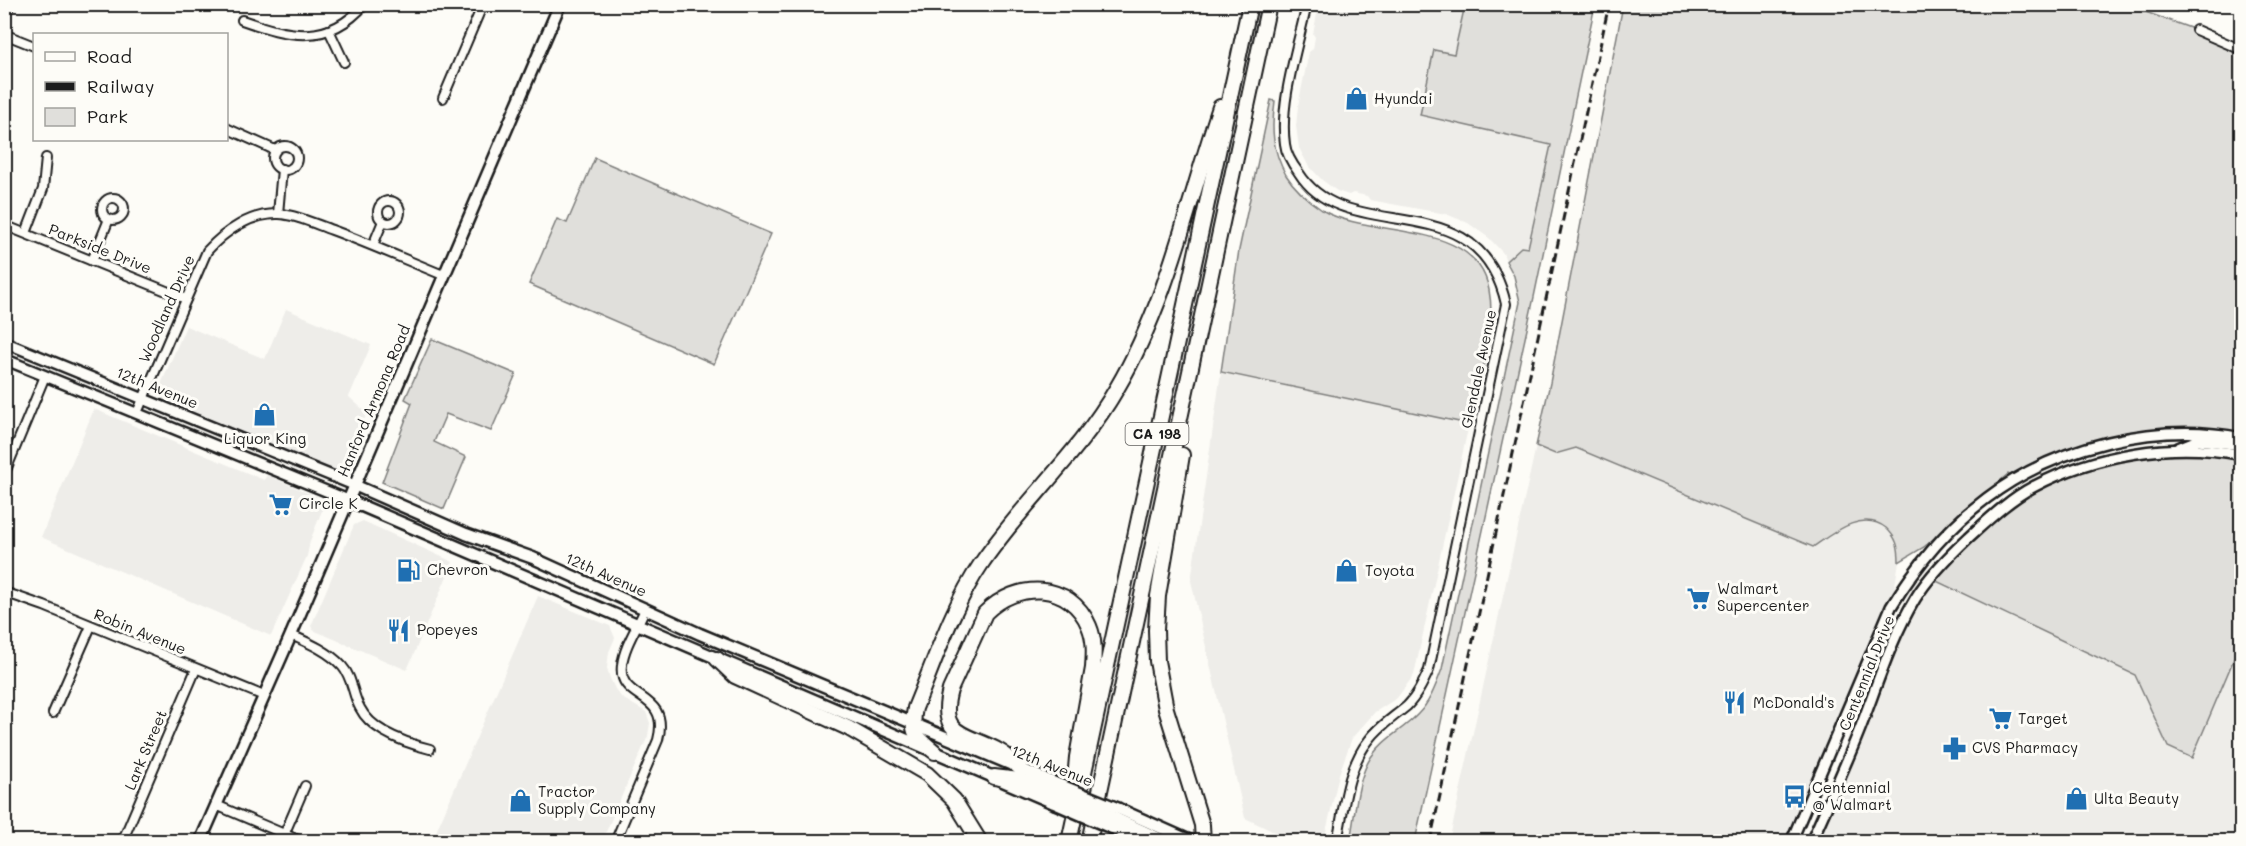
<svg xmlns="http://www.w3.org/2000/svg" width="2246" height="846" font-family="Mali,sans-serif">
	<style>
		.built { fill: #eeede9 }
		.green { fill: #e0dfdb; stroke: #7e7e7c; stroke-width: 1.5 }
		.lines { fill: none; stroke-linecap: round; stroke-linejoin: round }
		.minor-casing { stroke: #1c1c1c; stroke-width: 12 }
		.tertiary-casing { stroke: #1c1c1c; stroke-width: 14 }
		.secondary-casing { stroke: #1c1c1c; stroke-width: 15 }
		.motorway-casing { stroke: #1c1c1c; stroke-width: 18 }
		.minor { stroke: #fdfcf7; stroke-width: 8 }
		.tertiary { stroke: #fdfcf7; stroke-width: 9 }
		.secondary { stroke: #fdfcf7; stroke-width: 10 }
		.motorway { stroke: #fdfcf7; stroke-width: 14 }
		.rail { stroke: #1c1c1c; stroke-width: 3; stroke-dasharray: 9 4.5; stroke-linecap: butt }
		.secondary-bridge-casing { stroke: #1c1c1c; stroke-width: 15; stroke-linecap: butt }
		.motorway-bridge-casing { stroke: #1c1c1c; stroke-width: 18; stroke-linecap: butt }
		.secondary-bridge { stroke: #fdfcf7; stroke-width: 10 }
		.motorway-bridge { stroke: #fdfcf7; stroke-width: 14 }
		.labels { text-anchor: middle; stroke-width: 6; stroke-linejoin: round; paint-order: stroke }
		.shield { fill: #fdfcf7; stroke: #605f5e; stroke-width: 1.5 }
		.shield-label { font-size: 14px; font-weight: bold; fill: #1c1c1c }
		.poi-label { font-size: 15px; fill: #1c1c1c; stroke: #fdfcf7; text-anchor: start }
		.street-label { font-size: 15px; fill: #1c1c1c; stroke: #fdfcf7 }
	</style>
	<rect width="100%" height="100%" fill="#fdfcf7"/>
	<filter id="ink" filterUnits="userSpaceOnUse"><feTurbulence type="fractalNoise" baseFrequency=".0167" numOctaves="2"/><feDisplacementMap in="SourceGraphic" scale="12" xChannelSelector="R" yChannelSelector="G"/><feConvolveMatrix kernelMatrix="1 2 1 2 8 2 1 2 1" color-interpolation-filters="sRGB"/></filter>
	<g filter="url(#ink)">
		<g class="built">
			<polygon points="1319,4 1465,5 1454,54 1434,50 1420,115 1551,144 1528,248 1521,247 1506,261 1503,253 1489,238 1468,223 1446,214 1370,200 1367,196 1353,193 1349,195 1337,191 1322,180 1308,165 1299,148 1296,126 1298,106 1309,52 1313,49 1315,37 1313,34"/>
			<polygon points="286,309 371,345 349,397 367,413 342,474 162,398 159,389 186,326 265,359"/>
			<polygon points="1221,372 1469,424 1414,675 1397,698 1375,712 1352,738 1339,774 1324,841 1293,841 1245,818 1191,581"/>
			<polygon points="94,409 264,480 267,475 324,500 325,503 310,541 307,556 271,636 41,537"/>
			<polygon points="1536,446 1555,454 1576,448 1813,547 1840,529 1861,520 1880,524 1894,536 1899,548 1899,562 1891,607 1791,841 1449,842"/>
			<polygon points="363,521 453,562 407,670 313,630 311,626 354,525"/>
			<polygon points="1930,578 2135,675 2168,747 2192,757 2241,642 2241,841 1812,842 1897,631"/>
			<polygon points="538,596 610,626 615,638 609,652 607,668 610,678 615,689 622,698 646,712 650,723 648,736 602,841 451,841 435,834"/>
		</g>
		<g class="green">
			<path d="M 1465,5 L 1595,5 L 1534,297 L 1415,841 L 1350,841 C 1355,816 1357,778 1371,757 C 1384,738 1403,730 1418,714 C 1430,702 1436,685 1442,669 L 1520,302 L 1514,276 L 1506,261 L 1521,247 L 1528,248 L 1551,145 L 1420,115 L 1434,50 L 1454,54 Z"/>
			<path d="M 1623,5 L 2126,5 L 2196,30 L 2241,50 L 2241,438 L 2195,434 L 2105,444 L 2014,480 L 2008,474 L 1924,547 L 1899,562 C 1899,547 1897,538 1886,528 C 1862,509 1833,533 1813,547 L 1576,448 L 1555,454 L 1536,446 L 1550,383 Z"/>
			<path d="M 1271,100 L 1275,101 C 1271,128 1272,150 1286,175 C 1294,188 1309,201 1322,210 C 1369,239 1476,218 1489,290 C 1497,332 1479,382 1469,424 L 1221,372 L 1239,250 Z"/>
			<polygon points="595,158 771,234 714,364 529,284 557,219 567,223"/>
			<polygon points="432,339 516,374 491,431 446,414 434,442 466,457 444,509 382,482 412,403 405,399"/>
			<path d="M 2157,451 L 2241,455 L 2241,642 L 2192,758 L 2168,747 L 2135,675 L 1930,578 C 1968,536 2022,486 2076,468 C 2101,459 2131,457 2157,451 Z"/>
		</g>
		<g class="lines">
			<defs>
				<g id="minor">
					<path d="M 1307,4 C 1298,46 1279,103 1285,144 C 1286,155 1293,165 1299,173 C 1348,250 1478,180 1506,304 L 1429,670 C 1423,683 1417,696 1407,706 C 1394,717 1379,726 1369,740 C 1347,767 1344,808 1337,842"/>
					<polyline points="4,17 10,4"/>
					<path d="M 242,20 C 288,36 328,47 365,4"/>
					<polyline points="329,30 344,62"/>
					<polyline points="2196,30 2242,50"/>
					<polyline points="4,34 34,46"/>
					<polyline points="443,98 483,4"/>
					<polyline points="226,128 275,150"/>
					<circle cx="285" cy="158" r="12"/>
					<circle cx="113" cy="209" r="11"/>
					<circle cx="389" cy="212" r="11"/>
					<polyline points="278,214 282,169"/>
					<polyline points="4,225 186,299"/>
					<polyline points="26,233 43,189 46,158"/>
					<polyline points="373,245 383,221"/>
					<polyline points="92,261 109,219"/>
					<path d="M 137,413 L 207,251 C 225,231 251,213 279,214 C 297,215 315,224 332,230 C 370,244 406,260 443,275"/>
					<polyline points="4,475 45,376"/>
					<polyline points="4,592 44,606 264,696"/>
					<path d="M 291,635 C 309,643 328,651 342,666 C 353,678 352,694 360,708 C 372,732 406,743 430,749"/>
					<polyline points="53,713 91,626"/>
					<polyline points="216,805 303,842"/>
					<polyline points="4,809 6,801"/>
					<polyline points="122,842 196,669"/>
					<polyline points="281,842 305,786"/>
					<path d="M 615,842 L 658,740 C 671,690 617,703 622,665 C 624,646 638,626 645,609"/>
				</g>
				<g id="tertiary">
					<polyline points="4,342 354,485"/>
					<polyline points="4,359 348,500"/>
					<polyline points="2178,448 2198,440 2242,445"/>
					<path d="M 1791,842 L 1891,607 C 1916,566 1948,527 1987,498 C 2056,446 2156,421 2242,438"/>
					<path d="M 1811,842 C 1828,804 1845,767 1860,729 C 1877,685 1891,639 1915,599 C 1929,576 1949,556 1969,537 C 1989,519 2010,499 2033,487 C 2095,454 2173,441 2242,455"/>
				</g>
				<g id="secondary">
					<polyline points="354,485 466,534 533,558 700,634 1060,785"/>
					<polyline points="348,500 1054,803"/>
					<polyline points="1119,809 1193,842"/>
					<polyline points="1114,829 1143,842"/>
					<polyline points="200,842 291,635 560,4"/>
				</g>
				<g id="motorway">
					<polyline points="1182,455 1158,596 1156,630 1157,661 1166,709 1202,825 1203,842"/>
					<polyline points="717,659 735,676 848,728 927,774 954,800 980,842"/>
					<path d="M 935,752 C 916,737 910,733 915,708 C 935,660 952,607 981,564 C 1023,502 1080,453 1117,388 C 1168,301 1188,202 1220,107"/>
					<path d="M 1021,769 C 1014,763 1007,755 999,751 C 967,733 937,737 950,690 L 985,613 C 1017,581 1070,581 1089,626 C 1095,640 1094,654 1093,668 L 1077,757 L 1075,780"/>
					<polyline points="994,777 1019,780 1057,795"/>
					<polyline points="1115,820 1163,842"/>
					<polyline points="1069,842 1250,4"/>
					<polyline points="1089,842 1269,4"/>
				</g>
			</defs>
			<use href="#minor" class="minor-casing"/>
			<use href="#tertiary" class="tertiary-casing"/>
			<use href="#secondary" class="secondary-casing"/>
			<use href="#motorway" class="motorway-casing"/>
			<use href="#minor" class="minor"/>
			<use href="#tertiary" class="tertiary"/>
			<use href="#secondary" class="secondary"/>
			<use href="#motorway" class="motorway"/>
			<polyline class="rail" points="1430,842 1609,4"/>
			<defs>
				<g id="secondary-bridge">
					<polyline points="1060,785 1119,809"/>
					<polyline points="1054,803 1114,829"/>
				</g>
				<polyline id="motorway-bridge" points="1057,795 1115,820"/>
			</defs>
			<use href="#secondary-bridge" class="secondary-bridge-casing"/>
			<use href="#motorway-bridge" class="motorway-bridge-casing"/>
			<use href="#secondary-bridge" class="secondary-bridge"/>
			<use href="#motorway-bridge" class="motorway-bridge"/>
		</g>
	</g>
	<defs>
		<symbol id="shop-bare" viewBox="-9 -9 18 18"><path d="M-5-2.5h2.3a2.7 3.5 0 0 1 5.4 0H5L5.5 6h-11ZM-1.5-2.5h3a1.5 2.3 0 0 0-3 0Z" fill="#1f6fb2" stroke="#fdfcf7" stroke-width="2.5" paint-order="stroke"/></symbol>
		<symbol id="supermarket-bare" viewBox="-9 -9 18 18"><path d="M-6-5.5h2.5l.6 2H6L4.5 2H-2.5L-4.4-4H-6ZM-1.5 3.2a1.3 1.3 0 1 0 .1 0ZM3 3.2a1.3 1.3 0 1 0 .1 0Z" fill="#1f6fb2" stroke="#fdfcf7" stroke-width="2.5" paint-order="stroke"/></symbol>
		<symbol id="fuel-bare" viewBox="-9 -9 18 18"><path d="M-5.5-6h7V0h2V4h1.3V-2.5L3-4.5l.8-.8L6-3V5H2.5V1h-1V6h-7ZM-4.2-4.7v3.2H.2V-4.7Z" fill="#1f6fb2" stroke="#fdfcf7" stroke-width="2.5" paint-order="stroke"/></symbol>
		<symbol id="restaurant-bare" viewBox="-9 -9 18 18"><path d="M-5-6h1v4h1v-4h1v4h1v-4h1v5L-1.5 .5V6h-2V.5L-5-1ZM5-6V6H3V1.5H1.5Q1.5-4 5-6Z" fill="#1f6fb2" stroke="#fdfcf7" stroke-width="2.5" paint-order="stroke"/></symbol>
		<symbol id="pharmacy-bare" viewBox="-9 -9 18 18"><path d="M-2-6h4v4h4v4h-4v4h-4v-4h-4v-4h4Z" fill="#1f6fb2" stroke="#fdfcf7" stroke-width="2.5" paint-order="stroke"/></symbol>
		<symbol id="bus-bare" viewBox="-9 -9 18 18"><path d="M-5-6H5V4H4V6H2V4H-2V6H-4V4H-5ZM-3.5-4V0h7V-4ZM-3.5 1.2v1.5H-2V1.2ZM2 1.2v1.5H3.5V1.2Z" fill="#1f6fb2" stroke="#fdfcf7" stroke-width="2.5" paint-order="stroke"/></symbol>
	</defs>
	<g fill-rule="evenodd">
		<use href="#shop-bare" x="1340" y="82" width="33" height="33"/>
		<use href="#shop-bare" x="248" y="398" width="33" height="33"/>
		<use href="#supermarket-bare" x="264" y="488" width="33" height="33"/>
		<use href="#fuel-bare" x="392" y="554" width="33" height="33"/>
		<use href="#shop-bare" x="1330" y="554" width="33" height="33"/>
		<use href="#supermarket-bare" x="1682" y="582" width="33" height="33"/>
		<use href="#restaurant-bare" x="382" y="614" width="33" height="33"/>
		<use href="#restaurant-bare" x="1718" y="686" width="33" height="33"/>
		<use href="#supermarket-bare" x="1984" y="702" width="33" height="33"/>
		<use href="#pharmacy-bare" x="1938" y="732" width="33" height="33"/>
		<use href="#bus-bare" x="1778" y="780" width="33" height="33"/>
		<use href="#shop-bare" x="2060" y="782" width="33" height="33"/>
		<use href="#shop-bare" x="504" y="784" width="33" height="33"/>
	</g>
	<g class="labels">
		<rect class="shield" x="1125.5" y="423" width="63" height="22" rx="4.5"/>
		<g class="shield-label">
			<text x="1157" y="439">CA 198</text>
		</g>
		<g class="poi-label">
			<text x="1374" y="104">Hyundai</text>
			<text x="265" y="444" text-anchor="middle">Liquor King</text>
			<text x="299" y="509">Circle K</text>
			<text x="427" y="575">Chevron</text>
			<text x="1365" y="576">Toyota</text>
			<text x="1717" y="594">Walmart<tspan x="1717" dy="17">Supercenter</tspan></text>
			<text x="417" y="635">Popeyes</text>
			<text x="1753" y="708">McDonald's</text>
			<text x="2018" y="724">Target</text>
			<text x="1972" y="753">CVS Pharmacy</text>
			<text x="1812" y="793">Centennial<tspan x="1812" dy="17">@ Walmart</tspan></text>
			<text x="538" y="797">Tractor<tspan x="538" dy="17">Supply Company</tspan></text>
			<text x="2094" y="804">Ulta Beauty</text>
		</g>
		<g class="street-label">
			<text transform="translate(100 249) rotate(22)" y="5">Parkside Drive</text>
			<text transform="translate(167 309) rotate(-66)" y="5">Woodland Drive</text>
			<text transform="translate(1479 369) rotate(-78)" y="5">Glendale Avenue</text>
			<text transform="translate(157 388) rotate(22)" y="5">12th Avenue</text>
			<text transform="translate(374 401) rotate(-67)" y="5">Hanford Armona Road</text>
			<text transform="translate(606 575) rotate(24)" y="5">12th Avenue</text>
			<text transform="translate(140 632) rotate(22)" y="5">Robin Avenue</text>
			<text transform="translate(1867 673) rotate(-68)" y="5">Centennial Drive</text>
			<text transform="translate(146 750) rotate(-67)" y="5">Lark Street</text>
			<text transform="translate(1052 766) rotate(22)" y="5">12th Avenue</text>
		</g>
	</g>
	<rect width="2246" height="846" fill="none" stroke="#fdfcf7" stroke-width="24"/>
	<rect x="12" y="12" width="2222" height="822" fill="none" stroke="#1c1c1c" stroke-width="2" filter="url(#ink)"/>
	<rect x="33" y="33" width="195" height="108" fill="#fdfcf7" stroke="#a3a29f" stroke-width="1.5"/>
	<rect x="45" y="52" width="30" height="9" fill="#fdfcf7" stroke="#a3a29f" stroke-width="1.5"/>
	<text x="87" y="63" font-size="18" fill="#1c1c1c">Road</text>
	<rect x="45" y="82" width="30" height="9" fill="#1c1c1c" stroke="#a3a29f" stroke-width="1.5"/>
	<text x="87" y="93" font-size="18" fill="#1c1c1c">Railway</text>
	<rect x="45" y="108" width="30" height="18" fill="#e0dfdb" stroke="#a3a29f" stroke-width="1.5"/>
	<text x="87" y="123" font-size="18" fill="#1c1c1c">Park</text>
</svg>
